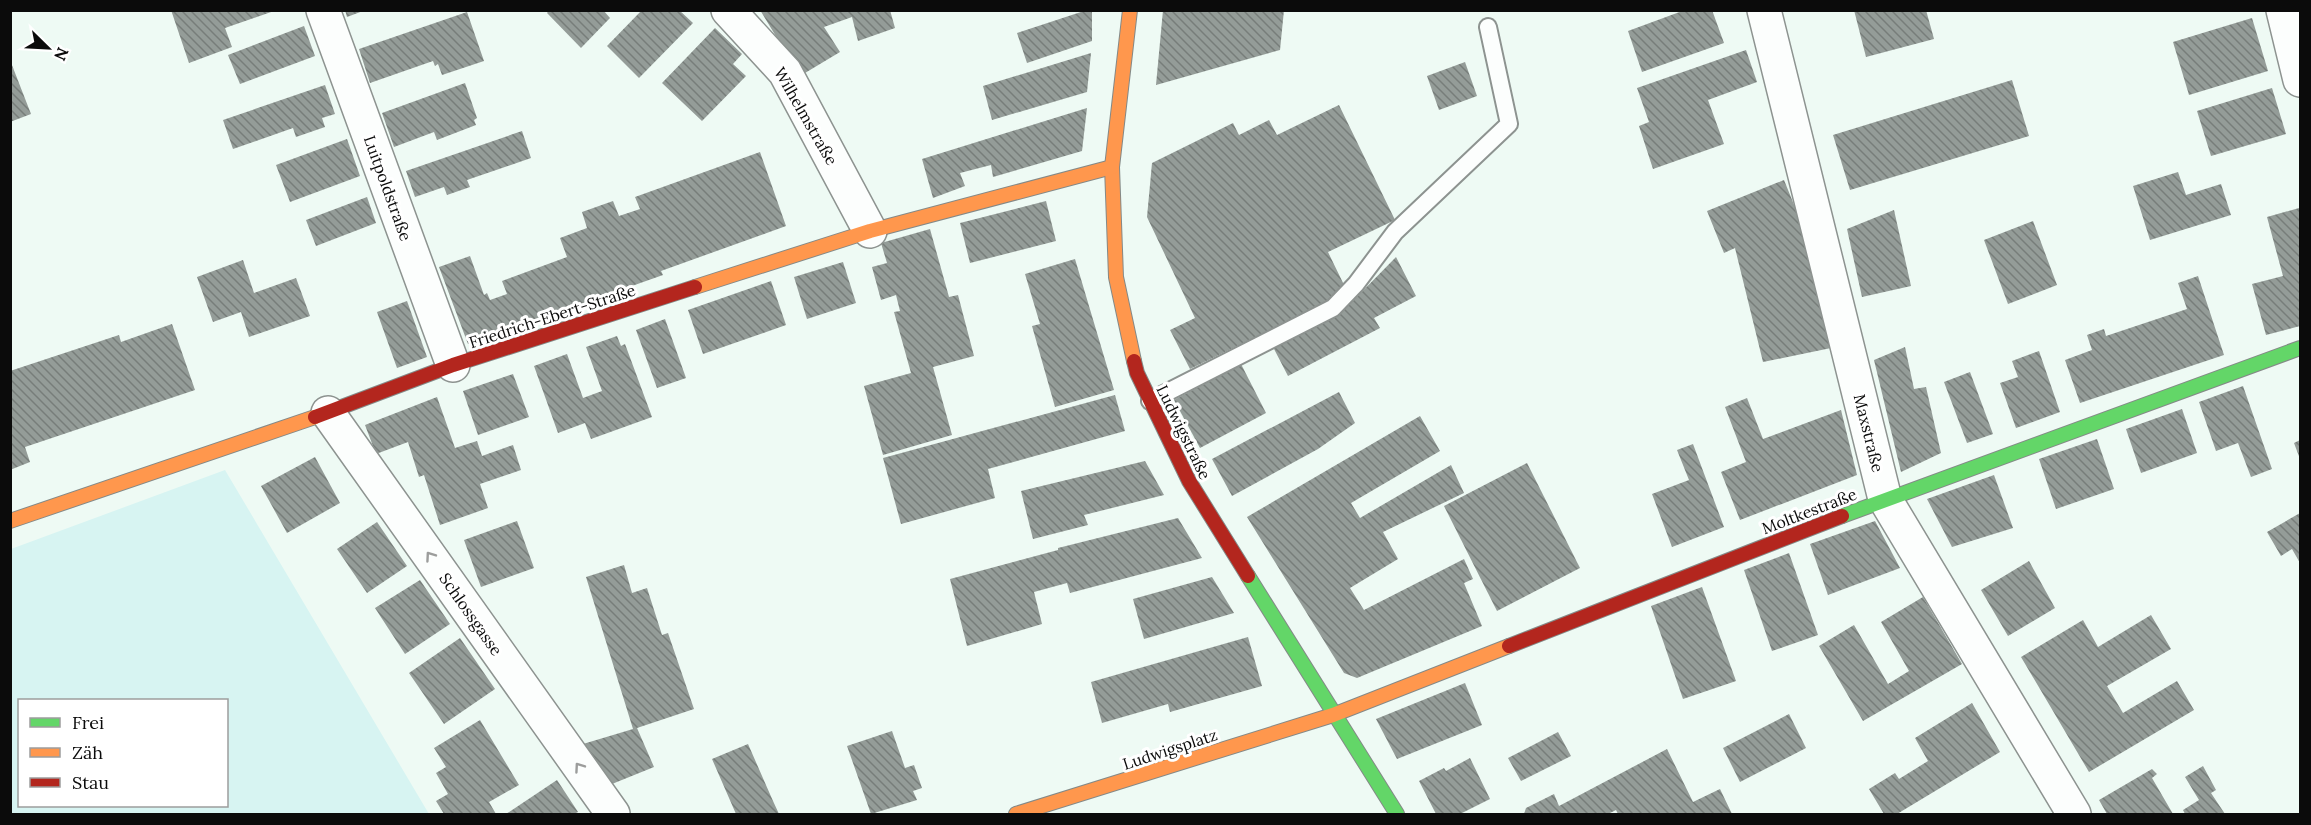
<svg xmlns="http://www.w3.org/2000/svg" width="2311" height="825" font-family="Lora,serif">
	<style>
		.pitch { fill: #d7f4f2; fill-rule: evenodd }
		.building { fill: url(#building-back-hatch) }
		.lines { fill: none; stroke-linecap: round; stroke-linejoin: round }
		.lane-casing { stroke: #8d9390; stroke-width: 20 }
		.street-casing { stroke: #8d9390; stroke-width: 36 }
		.fast-casing { stroke: #848987; stroke-width: 16 }
		.slow-casing { stroke: #848987; stroke-width: 16 }
		.jam-casing { stroke: #848987; stroke-width: 16 }
		.lane { stroke: #fcfefd; stroke-width: 16 }
		.street { stroke: #fcfefd; stroke-width: 33 }
		.fast { stroke: #63d668; stroke-width: 14 }
		.slow { stroke: #ff974d; stroke-width: 14 }
		.jam { stroke: #b3261e; stroke-width: 14 }
		.oneway { stroke: #9c9d9c }
		.labels { text-anchor: middle; stroke-width: 6; stroke-linejoin: round; paint-order: stroke }
		.street-label { font-size: 16px; fill: #0b0b0b; stroke: #fff }
	</style>
	<defs>
		<pattern id="building-back-hatch" width="6" height="6" patternUnits="userSpaceOnUse" patternTransform="scale(1.5)"><rect width="6" height="6" fill="#949c98"/><path d="M-1 5l2 2M0 0l6 6M5-1l2 2" fill="none" stroke="#777d7a"/></pattern>
	</defs>
	<rect width="100%" height="100%" fill="#eefaf4"/>
	<path class="pitch" d="M 225,470 L 429,814 L 11,814 L 11,549 ZM 20,700 L 226,700 L 226,806 L 20,806 Z"/>
	<g class="building">
		<polygon points="171,10 274,10 274,11 225,28 232,47 189,63"/>
		<polygon points="345,10 363,10 363,11 347,17"/>
		<polygon points="549,10 603,10 610,18 581,48 547,13"/>
		<polygon points="642,10 679,10 693,23 639,78 607,46"/>
		<polygon points="760,10 890,10 895,28 858,41 852,17 824,27 840,52 800,76"/>
		<polygon points="1087,10 1092,10 1092,41 1027,63 1017,33"/>
		<polygon points="1163,10 1284,10 1280,50 1156,85"/>
		<polygon points="1685,10 1712,10 1724,43 1642,72 1628,31"/>
		<polygon points="1854,10 1926,10 1934,39 1866,57"/>
		<polygon points="467,12 484,61 442,75 438,64 435,66 433,61 370,83 359,49"/>
		<polygon points="2252,18 2268,71 2189,95 2173,42"/>
		<polygon points="304,26 315,56 240,84 228,55"/>
		<polygon points="715,28 742,54 733,64 746,76 702,121 662,83"/>
		<polygon points="1746,50 1757,82 1708,100 1724,144 1653,169 1639,126 1649,122 1637,88"/>
		<polygon points="1091,53 1087,92 992,120 983,86"/>
		<polygon points="10,60 31,114 10,122"/>
		<polygon points="1465,62 1477,96 1439,110 1427,76"/>
		<polygon points="2012,80 2029,136 1850,190 1833,135"/>
		<polygon points="465,83 477,118 474,120 476,125 437,140 434,132 394,147 382,113"/>
		<polygon points="325,85 335,114 322,118 325,127 296,137 293,128 233,149 223,120"/>
		<polygon points="2272,88 2286,134 2211,156 2197,111"/>
		<polygon points="1339,105 1395,220 1328,252 1345,287 1325,303 1190,369 1170,330 1195,318 1147,217 1152,163 1233,123 1239,135 1269,120 1277,135"/>
		<polygon points="1087,108 1082,151 993,177 991,165 960,173 965,186 933,198 922,159"/>
		<polygon points="522,131 531,158 467,180 470,187 447,195 444,187 415,197 406,171"/>
		<polygon points="347,139 360,176 290,202 276,165"/>
		<polygon points="760,152 786,226 661,271 663,275 468,344 439,267 470,256 484,295 487,293 490,300 507,294 502,281 567,257 560,238 587,228 582,212 613,201 619,216 640,209 635,197"/>
		<polygon points="2178,172 2186,195 2221,184 2231,215 2150,240 2133,186"/>
		<polygon points="1784,180 1801,222 1831,348 1763,362 1735,248 1724,253 1707,211"/>
		<polygon points="367,197 376,223 316,246 306,220"/>
		<polygon points="1046,201 1056,241 970,263 960,223"/>
		<polygon points="2299,208 2300,326 2266,335 2252,284 2283,276 2267,217"/>
		<polygon points="1894,210 1911,286 1862,297 1847,229"/>
		<polygon points="2033,221 2057,285 2008,304 1984,240"/>
		<polygon points="930,229 949,297 958,295 974,356 933,367 952,435 883,455 864,386 911,373 894,312 900,311 896,295 881,300 872,267 887,263 881,243"/>
		<polygon points="1396,257 1416,296 1374,318 1380,328 1288,376 1273,347 1345,309"/>
		<polygon points="1075,259 1114,390 1055,407 1032,326 1040,324 1025,274"/>
		<polygon points="243,260 254,293 296,278 310,316 249,337 241,312 213,322 197,277"/>
		<polygon points="843,262 856,303 807,319 794,277"/>
		<polygon points="2198,276 2224,355 2080,403 2065,360 2092,350 2087,335 2104,329 2106,336 2187,309 2178,283"/>
		<polygon points="771,281 786,325 703,354 688,310"/>
		<polygon points="407,301 427,357 397,368 377,312"/>
		<polygon points="665,319 686,378 657,388 636,330"/>
		<polygon points="172,324 195,390 25,447 30,462 10,470 10,371 119,335 121,342"/>
		<polygon points="617,336 621,346 625,344 652,417 591,439 585,423 558,433 534,366 567,354 583,398 602,391 586,347"/>
		<polygon points="1905,347 1914,389 1926,387 1941,453 1901,472 1874,360"/>
		<polygon points="2039,351 2060,412 2016,428 2000,383 2018,377 2012,361"/>
		<polygon points="1241,364 1266,413 1200,448 1174,400"/>
		<polygon points="1970,372 1993,434 1967,443 1944,382"/>
		<polygon points="513,374 529,417 478,435 463,391"/>
		<polygon points="2243,386 2272,469 2251,477 2238,443 2216,451 2199,402"/>
		<polygon points="1339,392 1355,423 1318,449 1232,496 1212,459"/>
		<polygon points="1115,395 1125,431 988,469 995,498 901,524 883,458"/>
		<polygon points="437,397 455,448 477,441 482,456 513,445 521,470 480,484 488,508 440,525 424,475 419,477 408,442 376,454 365,425"/>
		<polygon points="1747,398 1763,439 1841,410 1857,475 1740,520 1721,472 1746,462 1725,407"/>
		<polygon points="2182,409 2197,453 2141,473 2126,429"/>
		<polygon points="1420,416 1440,451 1351,503 1360,518 1451,465 1464,493 1383,532 1398,559 1350,588 1364,610 1464,559 1473,579 1464,583 1482,626 1357,678 1344,673 1247,517"/>
		<polygon points="2097,439 2114,489 2056,509 2039,459"/>
		<polygon points="2300,440 2300,459 2294,443"/>
		<polygon points="1693,444 1724,527 1672,547 1652,494 1689,480 1677,450"/>
		<polygon points="315,457 340,503 287,533 261,486"/>
		<polygon points="1145,461 1164,495 1084,515 1088,525 1033,539 1021,491"/>
		<polygon points="1527,463 1580,568 1497,611 1444,506"/>
		<polygon points="1994,475 2013,528 1952,547 1927,499"/>
		<polygon points="2300,513 2300,563 2292,549 2281,556 2267,532"/>
		<polygon points="1178,518 1202,558 1070,593 1067,583 1034,592 1042,624 967,646 950,579 1058,550 1058,548"/>
		<polygon points="517,521 534,568 481,587 464,540"/>
		<polygon points="1875,521 1900,568 1828,595 1810,544"/>
		<polygon points="377,522 407,566 367,593 337,549"/>
		<polygon points="1789,553 1818,635 1772,651 1744,570"/>
		<polygon points="2029,561 2055,608 2008,636 1981,590"/>
		<polygon points="624,565 632,593 647,588 662,635 668,633 694,709 637,728 654,767 612,784 583,744 633,729 586,577"/>
		<polygon points="1212,577 1234,613 1144,639 1133,599"/>
		<polygon points="420,580 450,624 405,654 375,608"/>
		<polygon points="1702,587 1736,681 1683,699 1651,606"/>
		<polygon points="1923,597 1962,664 1863,721 1819,646 1854,625 1888,684 1909,671 1881,622"/>
		<polygon points="2151,615 2171,649 2107,686 2123,713 2177,681 2194,710 2089,772 2021,657 2083,620 2098,647"/>
		<polygon points="1248,637 1262,686 1170,712 1168,704 1102,723 1091,682"/>
		<polygon points="460,638 495,689 444,724 409,673"/>
		<polygon points="1465,683 1482,725 1397,759 1376,719"/>
		<polygon points="1972,703 2000,752 1897,814 1884,814 1869,789 1895,773 1899,779 1928,761 1915,738"/>
		<polygon points="1789,714 1806,748 1740,782 1723,748"/>
		<polygon points="480,720 519,785 489,802 496,814 444,814 436,801 448,794 436,773 446,767 434,748"/>
		<polygon points="892,731 905,768 914,765 922,788 913,791 917,800 871,814 847,746"/>
		<polygon points="1558,732 1571,756 1521,781 1508,758"/>
		<polygon points="748,744 773,801 779,814 736,814 712,759"/>
		<polygon points="1667,749 1693,802 1720,789 1732,814 1618,814 1616,810 1608,814 1524,814 1526,808 1554,794 1559,806"/>
		<polygon points="1470,758 1490,799 1460,814 1436,814 1419,781 1444,768 1446,771"/>
		<polygon points="2203,766 2216,790 2211,793 2225,814 2185,814 2183,810 2199,800 2185,777"/>
		<polygon points="2152,769 2157,774 2152,778 2173,814 2107,814 2099,800"/>
		<polygon points="557,780 578,812 574,814 506,814"/>
	</g>
	<g class="lines">
		<defs>
			<polyline id="lane" points="1150,401 1333,308 1356,284 1395,232 1509,124 1488,27"/>
			<g id="street">
				<polyline points="323,10 453,365"/>
				<polyline points="728,10 785,72 870,231"/>
				<polyline points="1764,10 1885,499 2074,814"/>
				<polyline points="2283,10 2300,80"/>
				<polyline points="328,413 613,814"/>
			</g>
			<g id="fast">
				<polyline points="1842,516 2300,348"/>
				<polyline points="1248,576 1397,814"/>
			</g>
			<g id="slow">
				<polyline points="1130,10 1112,167 1116,277 1134,361"/>
				<polyline points="695,287 870,231 1112,167"/>
				<polyline points="10,521 315,417"/>
				<polyline points="1016,814 1333,715 1509,646"/>
			</g>
			<g id="jam">
				<polyline points="1134,361 1137,373 1189,481 1248,576"/>
				<polyline points="315,417 453,365 695,287"/>
				<polyline points="1509,646 1842,516"/>
			</g>
		</defs>
		<use href="#lane" class="lane-casing"/>
		<use href="#street" class="street-casing"/>
		<use href="#fast" class="fast-casing"/>
		<use href="#slow" class="slow-casing"/>
		<use href="#jam" class="jam-casing"/>
		<use href="#lane" class="lane"/>
		<use href="#street" class="street"/>
		<use href="#fast" class="fast"/>
		<use href="#slow" class="slow"/>
		<use href="#jam" class="jam"/>
	</g>
	<defs><path id="oneway-chevron" d="M-2-3.5L2.5 0L-2 3.5" fill="none" stroke-width="1.6" stroke-linecap="round" stroke-linejoin="round" transform="scale(1.5)"/></defs>
	<g class="oneway">
		<use href="#oneway-chevron" transform="translate(430 556) rotate(-125)"/>
		<use href="#oneway-chevron" transform="translate(579 767) rotate(-125)"/>
	</g>
	<g class="labels">
		<g class="street-label">
			<text transform="translate(806 116) rotate(60)" y="6">Wilhelmstraße</text>
			<text transform="translate(388 188) rotate(70)" y="6">Luitpoldstraße</text>
			<text transform="translate(552 316) rotate(-18)" y="6">Friedrich-Ebert-Straße</text>
			<text transform="translate(1184 432) rotate(64)" y="6">Ludwigstraße</text>
			<text transform="translate(1869 433) rotate(76)" y="6">Maxstraße</text>
			<text transform="translate(1809 511) rotate(-21)" y="6">Moltkestraße</text>
			<text transform="translate(471 614) rotate(55)" y="6">Schlossgasse</text>
			<text transform="translate(1170 749) rotate(-18)" y="6">Ludwigsplatz</text>
		</g>
	</g>
	<rect width="2311" height="825" fill="none" stroke="#0b0b0b" stroke-width="24"/>
	<rect x="18" y="699" width="210" height="108" fill="#ffffff" stroke="#9d9d9d" stroke-width="1.5"/>
	<rect x="30" y="718" width="30" height="9" fill="#63d668" stroke="#9d9d9d" stroke-width="1.5"/>
	<text x="72" y="729" font-size="18" fill="#0b0b0b">Frei</text>
	<rect x="30" y="748" width="30" height="9" fill="#ff974d" stroke="#9d9d9d" stroke-width="1.5"/>
	<text x="72" y="759" font-size="18" fill="#0b0b0b">Zäh</text>
	<rect x="30" y="778" width="30" height="9" fill="#b3261e" stroke="#9d9d9d" stroke-width="1.5"/>
	<text x="72" y="789" font-size="18" fill="#0b0b0b">Stau</text>
	<g transform="translate(48 48) rotate(114)" stroke="#ffffff" stroke-width="4.5" paint-order="stroke">
	<path d="M0-4.5L10 22L0 15L-10 22Z" fill="#0b0b0b"/>
	<text y="-9" font-size="16" font-weight="bold" text-anchor="middle" fill="#0b0b0b">N</text>
	</g>
</svg>
